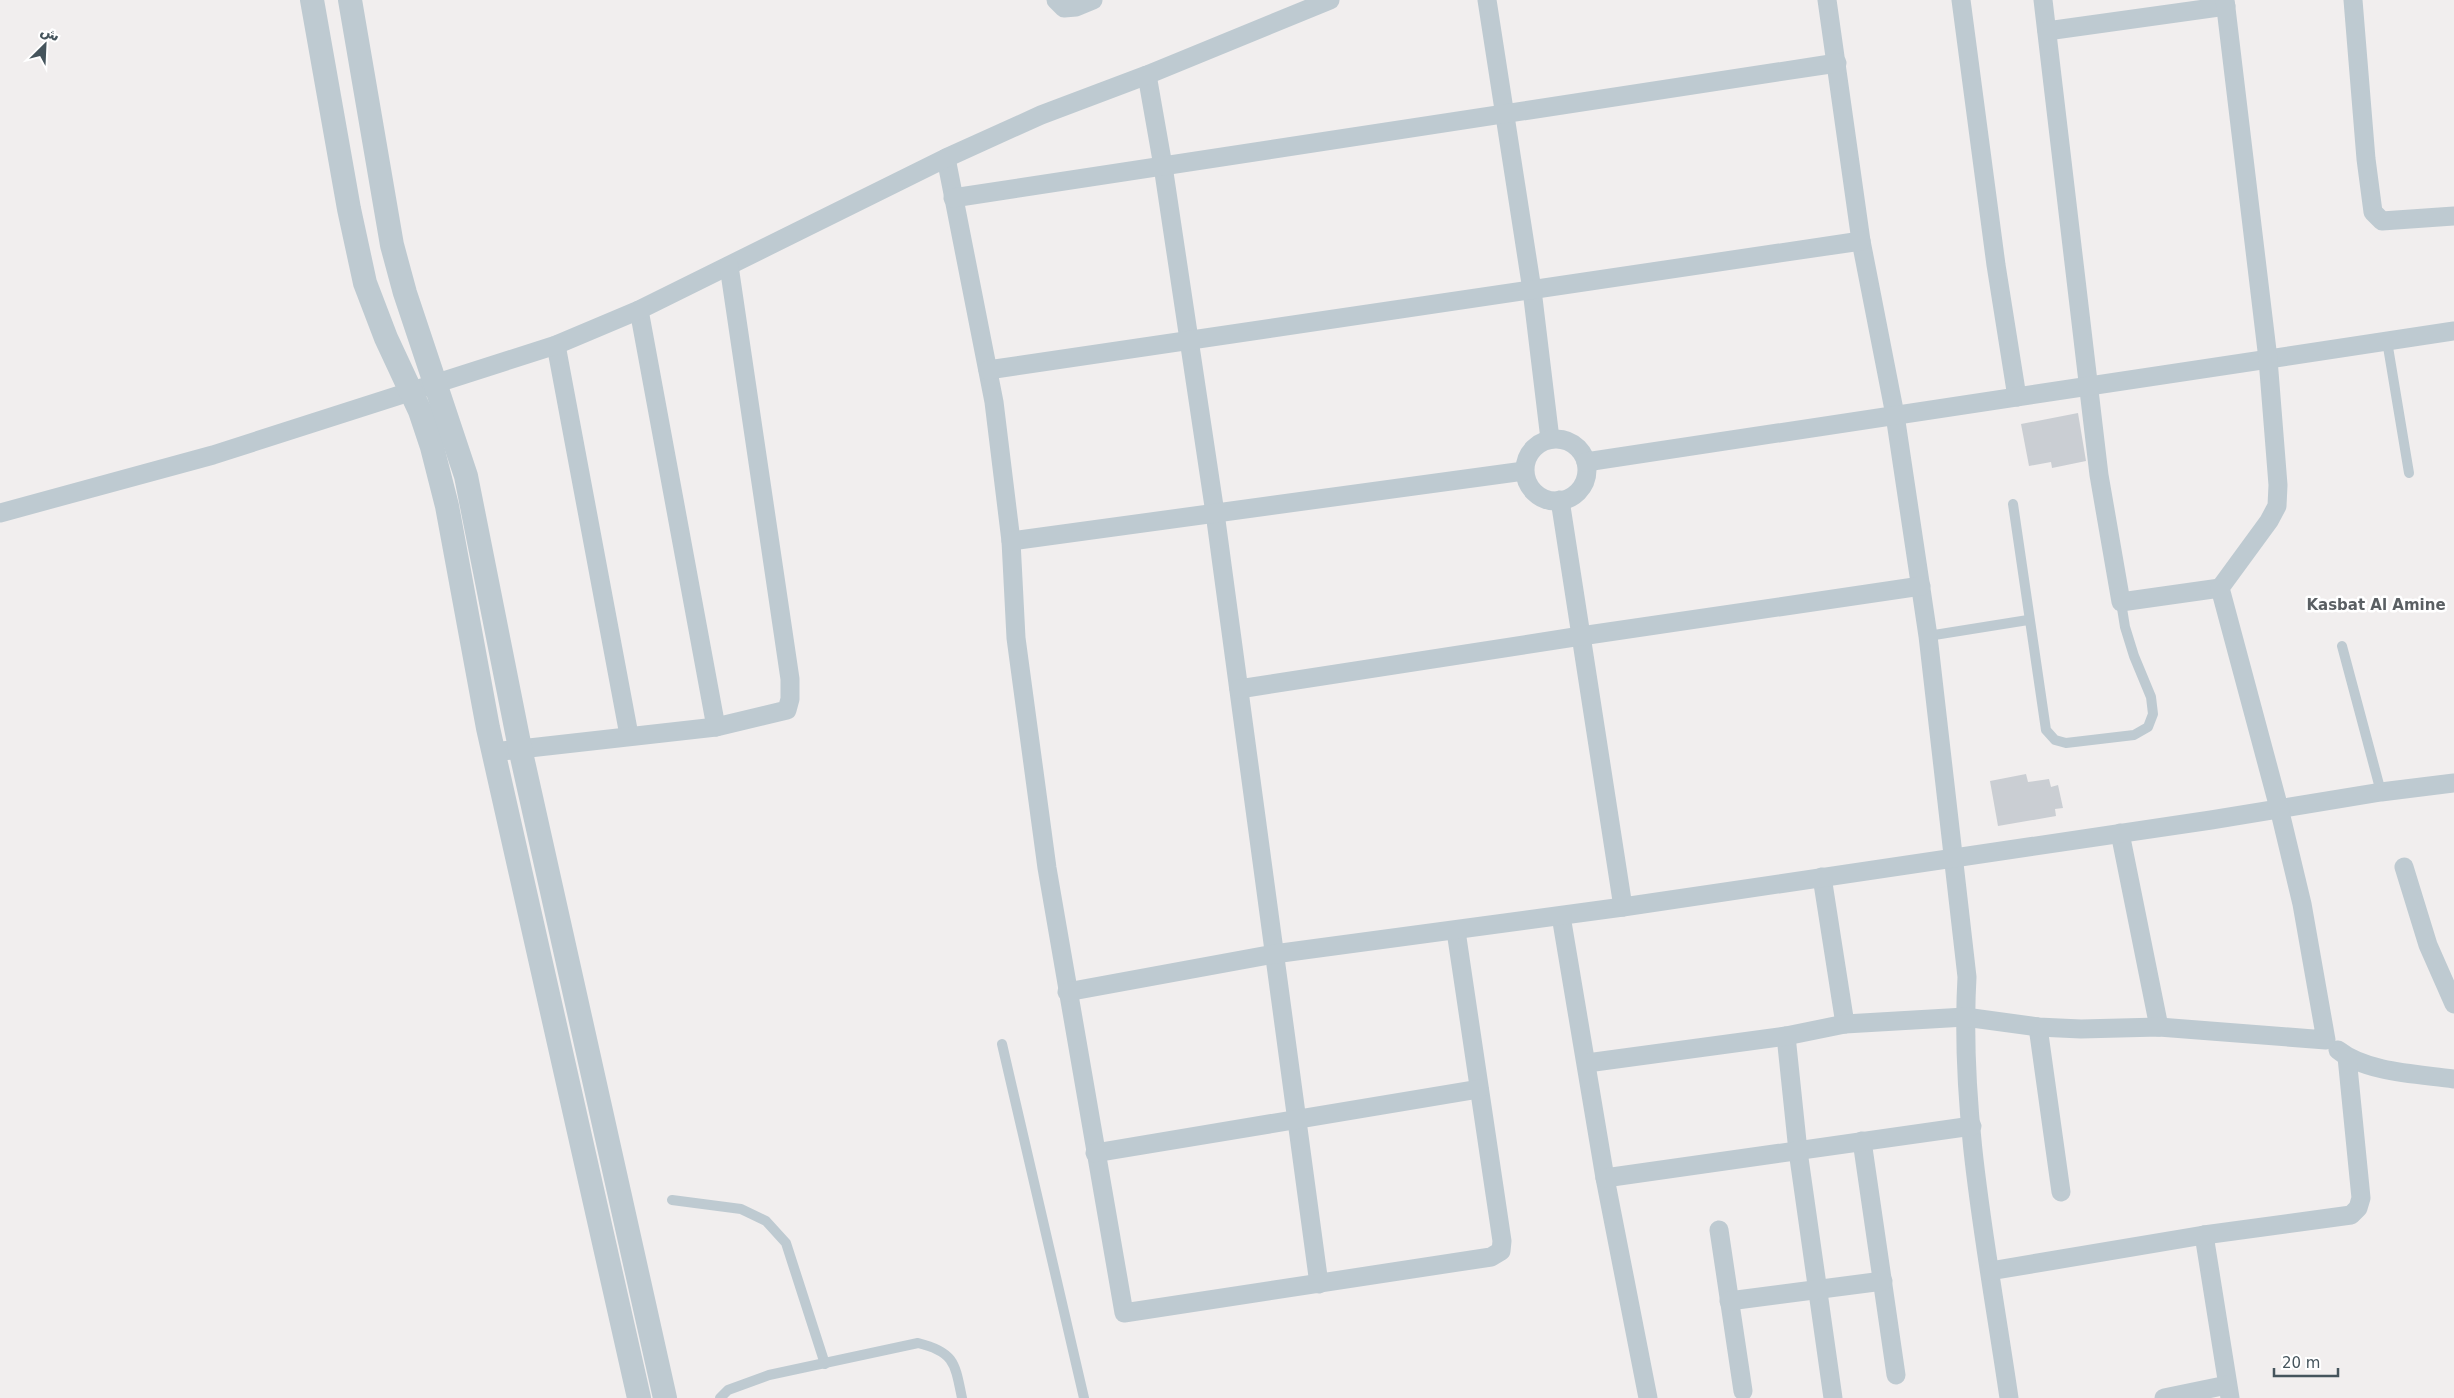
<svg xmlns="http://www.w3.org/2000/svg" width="2454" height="1398" font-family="'DejaVu Sans',Cairo,sans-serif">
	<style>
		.building { fill: #caced3 }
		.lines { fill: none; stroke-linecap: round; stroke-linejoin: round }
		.service { stroke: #becad1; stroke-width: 10 }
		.minor { stroke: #becad1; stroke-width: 19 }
		.tertiary { stroke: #becad1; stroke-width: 24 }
		.labels { text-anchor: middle; stroke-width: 5; stroke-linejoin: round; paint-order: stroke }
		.neighbourhood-label { font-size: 15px; font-weight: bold; fill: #5a5f63; stroke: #fff }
	</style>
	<rect width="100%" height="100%" fill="#f1eeee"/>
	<g class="building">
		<polygon points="2078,413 2086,461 2052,468 2051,462 2029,466 2021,424"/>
		<polygon points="2026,774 2028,782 2049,779 2051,787 2058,785 2063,808 2055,809 2056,816 1998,826 1990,781"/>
	</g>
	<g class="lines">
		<g class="service">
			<polyline points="2387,341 2409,473"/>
			<polyline points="2013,504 2046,730 2055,740 2066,743 2134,735 2148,727 2153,714 2151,697 2134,656 2125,627 2121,602"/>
			<polyline points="1928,636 2028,620"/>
			<polyline points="2342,646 2381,792"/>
			<polyline points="1002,1044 1084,1398"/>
			<polyline points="672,1200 741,1209 766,1221 786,1243 825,1364"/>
			<path d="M 720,1398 L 728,1390 L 769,1375 L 918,1343 C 955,1352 955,1364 962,1398"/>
		</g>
		<g class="minor">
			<polyline points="1056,0 1064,8 1076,7 1093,0"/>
			<polyline points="1487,0 1532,290 1550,439"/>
			<path d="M 1827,0 L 1861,241 L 1895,415 L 1928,636 L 1967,977 C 1959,1118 1989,1260 2009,1398"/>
			<polyline points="1961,0 1996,265 2017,397"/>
			<polyline points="2043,0 2099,475 2121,602 2220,588"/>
			<polyline points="2353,0 2366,159 2373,212 2382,221 2454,216"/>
			<polyline points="2047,31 2226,6"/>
			<polyline points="1147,75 1163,166 1215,513 1319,1284"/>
			<polyline points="946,158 994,402 1011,541 1016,638 1047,868 1124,1313 1491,1257 1501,1251 1502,1241 1456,931"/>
			<polyline points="953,198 1837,63"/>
			<polyline points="639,310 716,727"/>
			<polyline points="556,345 629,735"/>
			<polyline points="988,370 1861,241"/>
			<circle cx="1556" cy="470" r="31"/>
			<polyline points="1586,462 2454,331"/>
			<polyline points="1560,500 1623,907"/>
			<polyline points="0,513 213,455 556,345 639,310 946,158 1041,115 1147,75 1330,0"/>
			<polyline points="1011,541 1524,471"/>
			<polyline points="1239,689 1581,636 1921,586"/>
			<polyline points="493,752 716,727 787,710 790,699 790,679 729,266"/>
			<polyline points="2120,833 2159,1027"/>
			<polyline points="2404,867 2428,945 2454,1004"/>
			<polyline points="1822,877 1845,1024"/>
			<polyline points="1561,916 1605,1178 1648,1398"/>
			<polyline points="1067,992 1274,954 1623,907 2211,820 2381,792 2454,783"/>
			<polyline points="2038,1027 2061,1192"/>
			<polyline points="1786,1036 1798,1151 1833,1398"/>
			<path d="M 2338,1050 C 2367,1073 2419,1074 2454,1079"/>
			<polyline points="1587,1063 1786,1036 1845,1024 1965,1017 2038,1027 2081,1029 2159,1027 2326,1040 2302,904 2279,808 2220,588 2269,521 2277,506 2278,485 2268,359 2225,0"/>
			<polyline points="1862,1141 1896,1375"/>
			<polyline points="1095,1153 1479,1089"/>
			<polyline points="1605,1178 1972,1126"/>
			<polyline points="1719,1230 1743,1391"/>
			<polyline points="2204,1235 2230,1398"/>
			<polyline points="1990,1271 2204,1235 2351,1215 2358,1208 2361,1198 2347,1057"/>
			<polyline points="1729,1301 1883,1281"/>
			<polyline points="2164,1398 2227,1385"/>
		</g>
		<g class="tertiary">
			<polyline points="312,0 349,209 365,283 386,338 420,411 432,447 447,506 488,728 639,1398"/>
			<polyline points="350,0 392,245 405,293 466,476 520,748 665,1398"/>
		</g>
	</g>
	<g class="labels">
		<g class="neighbourhood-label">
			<text x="2376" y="610">Kasbat Al Amine</text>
		</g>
	</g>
	<g transform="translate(45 45) rotate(24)" stroke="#ffffff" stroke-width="4" paint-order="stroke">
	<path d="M0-4L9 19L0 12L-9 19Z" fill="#45545c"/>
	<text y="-8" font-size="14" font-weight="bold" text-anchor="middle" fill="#45545c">ش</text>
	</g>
	<path d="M2274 1368v8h64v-8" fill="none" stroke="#45545c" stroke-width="2.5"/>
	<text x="2282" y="1368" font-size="15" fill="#45545c" stroke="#ffffff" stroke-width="4" paint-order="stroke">20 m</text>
</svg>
